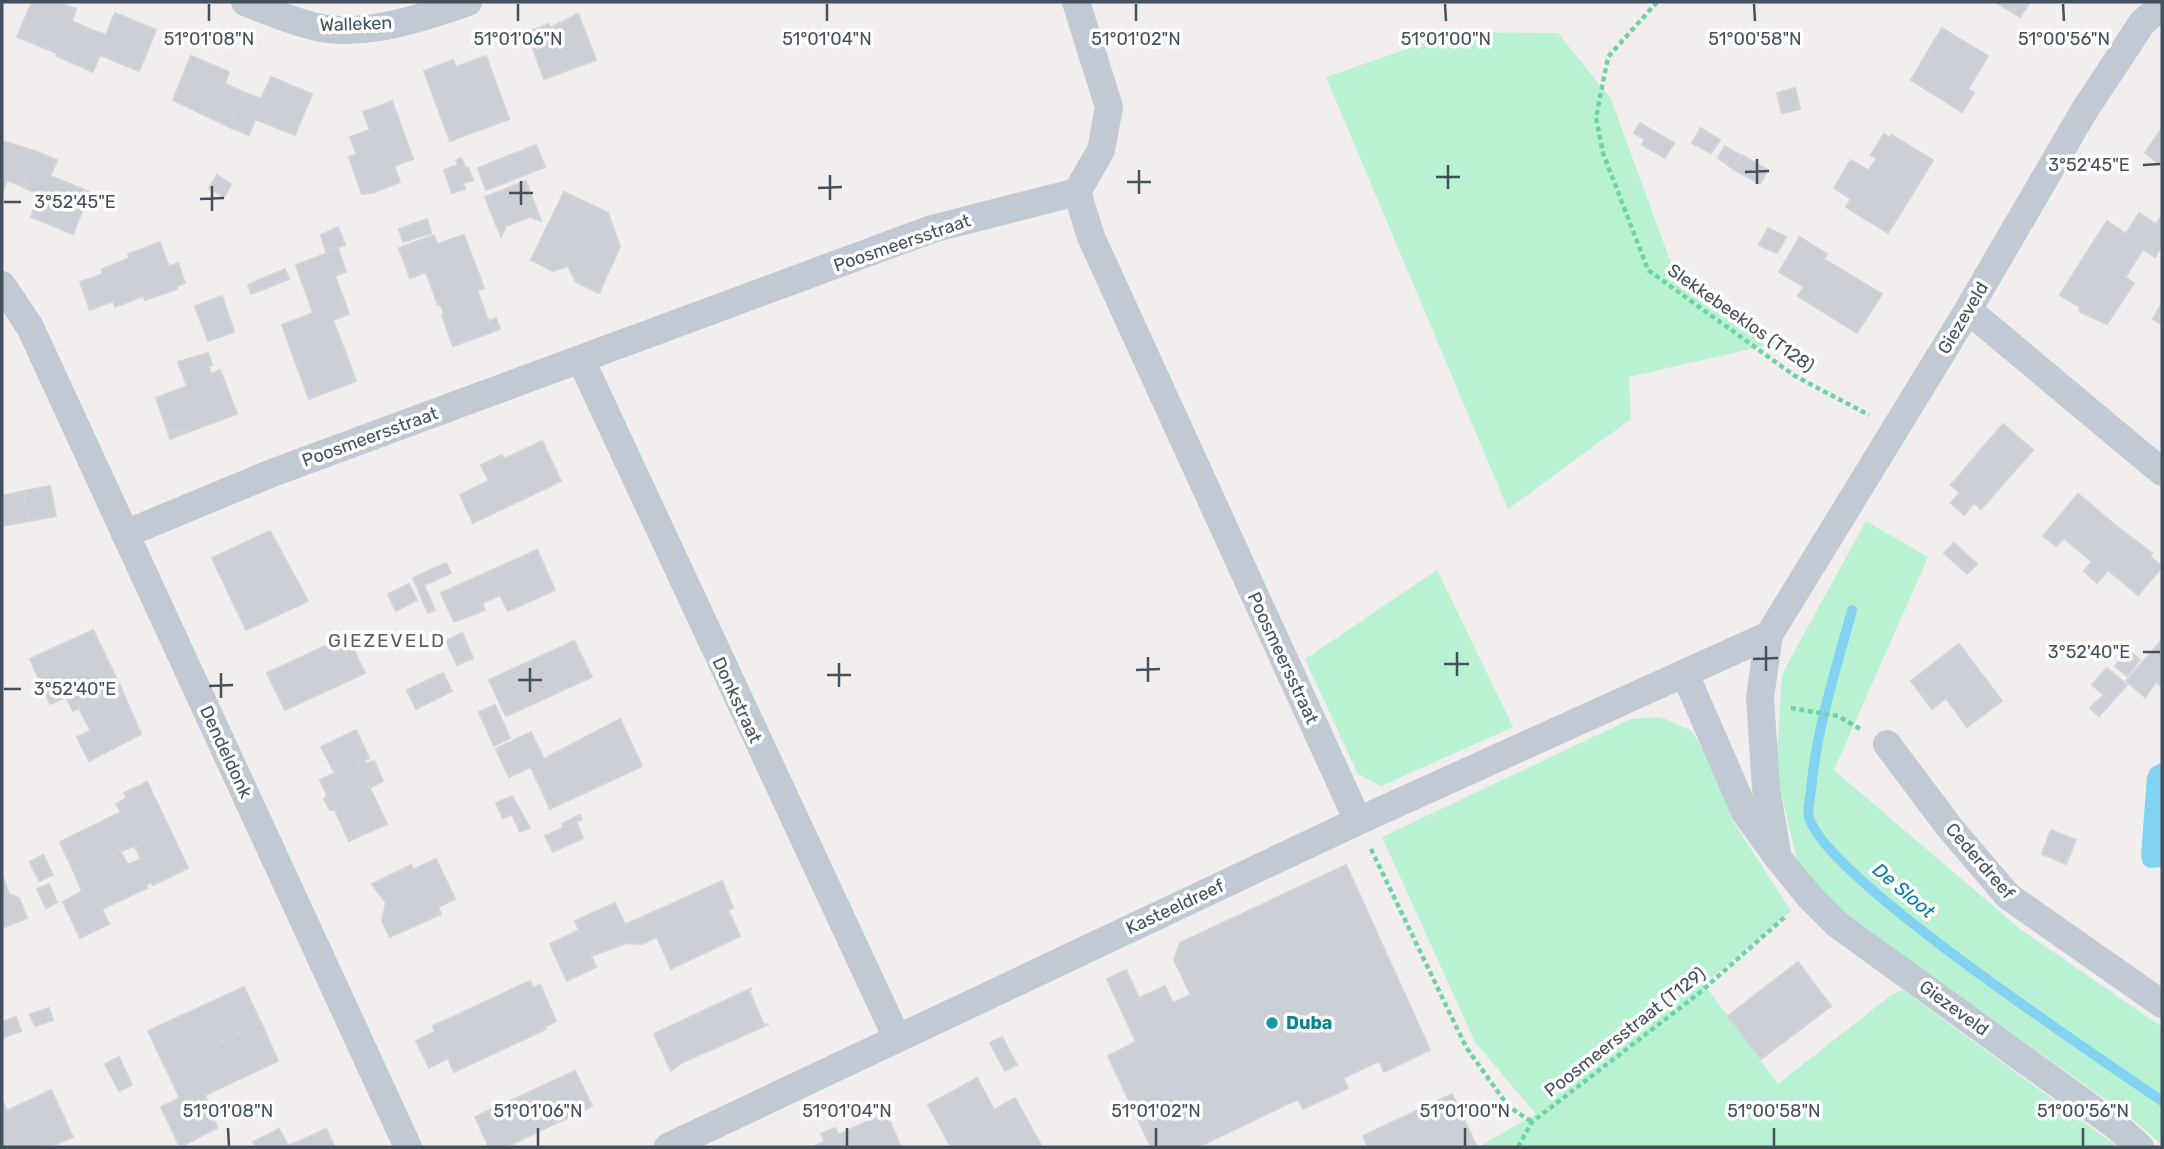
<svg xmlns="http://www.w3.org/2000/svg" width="2164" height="1149" font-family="Rubik,sans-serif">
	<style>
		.green { fill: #b8f2d2 }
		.water { fill: #82d3f2 }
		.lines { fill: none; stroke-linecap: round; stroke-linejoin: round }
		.stream { stroke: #82d3f2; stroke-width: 10 }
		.building { fill: #cccfd6; stroke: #d1d3da; stroke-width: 2 }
		.path { stroke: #6ed2a8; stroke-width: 4.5; stroke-dasharray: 5 3.5; stroke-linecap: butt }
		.minor { stroke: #c0c9d4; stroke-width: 28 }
		.ticks { fill: none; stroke: #45505d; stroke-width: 2.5 }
		.culture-dot { fill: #0f9aa8; stroke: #fff; stroke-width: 2.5 }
		.labels { text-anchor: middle; stroke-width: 7; stroke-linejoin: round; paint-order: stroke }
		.street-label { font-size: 18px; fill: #45505d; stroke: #fff }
		.culture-label { font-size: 18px; font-weight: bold; fill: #0d838f; stroke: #fff; text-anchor: start }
		.neighbourhood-label { font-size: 19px; letter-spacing: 2px; fill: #5a5d63; stroke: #fff }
		.water-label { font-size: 19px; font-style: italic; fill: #037baa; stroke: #fff }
		.ticks-label { font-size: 18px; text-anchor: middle; fill: #45505d; stroke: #fff; stroke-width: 7; stroke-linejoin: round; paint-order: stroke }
	</style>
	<rect width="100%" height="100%" fill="#f1eeed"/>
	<g class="green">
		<polygon points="1457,32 1558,33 1611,99 1671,263 1776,343 1629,377 1631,419 1508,509 1326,77"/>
		<polygon points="1866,521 1928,557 1834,770 2020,929 2162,1027 2162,1145 2129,1116 1846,916 1798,865 1776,770 1782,674"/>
		<polygon points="1437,570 1513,727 1381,786 1358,774 1305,659"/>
		<polygon points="1661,717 1692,731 1710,763 1734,823 1791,911 1704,984 1778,1084 1890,996 1903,990 2118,1147 1478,1147 1536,1114 1475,1042 1382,837 1631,719"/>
	</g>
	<polygon class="water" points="2162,762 2162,867 2149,868 2143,864 2141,855 2147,777 2150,769"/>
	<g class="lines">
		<path class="stream" d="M 1852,610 C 1836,670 1816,729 1811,791 C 1810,798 1807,810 1809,817 C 1824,877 2100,1058 2162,1101"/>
	</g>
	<g class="building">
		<polygon points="32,2 58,2 76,9 72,21 87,28 73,63 56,56 57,53 17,37"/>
		<polygon points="1995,2 2030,2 2020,17"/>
		<polygon points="115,13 156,30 139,71 100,55 93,72 73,63 87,28 106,35"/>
		<polygon points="578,14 596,60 544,79 527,32 549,24 550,28"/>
		<polygon points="1942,28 1988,56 1968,89 1974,93 1962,112 1911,80"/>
		<polygon points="191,56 229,72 225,84 243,92 229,127 173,100"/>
		<polygon points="486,56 509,119 450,141 424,71 453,60 456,67"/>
		<polygon points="271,77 312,94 295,135 255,119 249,135 229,127 243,92 261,99"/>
		<polygon points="1795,88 1800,109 1782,113 1777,93"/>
		<polygon points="392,101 413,159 394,166 400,182 372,193 362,194 349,157 357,154 350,137 370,130 363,112"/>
		<polygon points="1640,123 1674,143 1665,158 1642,145 1645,139 1634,133"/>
		<polygon points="1701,128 1720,140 1711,153 1692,143"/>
		<polygon points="2162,128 2162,166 2145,153"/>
		<polygon points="1884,134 1890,138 1891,135 1933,160 1911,196 1869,170 1877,158 1871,155"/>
		<polygon points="2,141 37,152 23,187 7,180 2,192"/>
		<polygon points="536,145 545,167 486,190 478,168"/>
		<polygon points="1725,146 1740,155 1732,168 1718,158"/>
		<polygon points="37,152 57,160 50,176 90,192 73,234 31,217 40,195 23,187"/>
		<polygon points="1742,155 1768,170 1760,184 1733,169"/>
		<polygon points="461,158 465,167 459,169 468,168 473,180 463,183 465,189 452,193 444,170 458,165 456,160"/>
		<polygon points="1851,160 1911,196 1888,233 1846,207 1851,199 1834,188"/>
		<polygon points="217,175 231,184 224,197 209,188"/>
		<polygon points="526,181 541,221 530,217 506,226 501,237 485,197"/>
		<polygon points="564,192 608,213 620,247 599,293 576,282 568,266 553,271 531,260"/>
		<polygon points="2139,213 2156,224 2162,216 2162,245 2155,257 2143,249 2125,278 2086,254 2107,221 2126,234"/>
		<polygon points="427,219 431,233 403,242 399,229"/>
		<polygon points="338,227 345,245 326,252 321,235"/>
		<polygon points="1768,228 1786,237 1777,253 1759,245"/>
		<polygon points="434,235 437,244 464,235 484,288 477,290 490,325 473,331 476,338 453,346 442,315 445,314 440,304 438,305 426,272 410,278 399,248"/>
		<polygon points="1800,237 1827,254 1824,259 1882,294 1857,333 1798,296 1804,287 1779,272"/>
		<polygon points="160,242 169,267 178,263 185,283 176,286 177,289 145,300 143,296 115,307 113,301 90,310 80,282 103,274 102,269 130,258 128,254"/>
		<polygon points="338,249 346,272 335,276 349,314 333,320 356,381 309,399 282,325 313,313 296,265"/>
		<polygon points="2086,254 2134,283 2107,324 2080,312 2079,307 2060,295"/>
		<polygon points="285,269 289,279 251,294 248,285"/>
		<polygon points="222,296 234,332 208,341 195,306"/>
		<polygon points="2162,303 2162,325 2153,319"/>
		<polygon points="496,318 500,329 476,338 473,331 490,325 489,321"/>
		<polygon points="208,353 212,365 208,366 211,374 220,370 237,414 185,433 183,428 168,432 156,398 187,386 178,362"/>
		<polygon points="2003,424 2033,450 1981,509 1974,503 1964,515 1951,503 1960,493 1951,485"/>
		<polygon points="183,428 185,433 170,439 168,432"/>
		<polygon points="542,441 561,481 473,523 460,495 489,481 481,465 502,455 504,459"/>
		<polygon points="50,486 56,516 29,521 24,491"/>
		<polygon points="24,491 29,521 2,526 2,496"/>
		<polygon points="2078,494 2120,529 2092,562 2064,538 2056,546 2043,536"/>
		<polygon points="2120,529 2152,553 2150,556 2162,567 2138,595 2108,570 2097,583 2084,571"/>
		<polygon points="270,531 308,601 246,630 212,558"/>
		<polygon points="1954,543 1977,564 1967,574 1944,553"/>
		<polygon points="537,550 555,590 508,611 500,595 482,603 485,610 454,622 441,593"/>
		<polygon points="446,563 451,573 424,585 435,610 428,613 413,578"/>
		<polygon points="409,584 417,600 396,611 388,594"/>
		<polygon points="93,630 121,688 73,711 66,697 50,704 30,659"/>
		<polygon points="462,633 473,658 457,665 446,641"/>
		<polygon points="347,636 365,673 285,710 267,673"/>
		<polygon points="2162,640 2162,687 2156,682 2145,697 2126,681"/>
		<polygon points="574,641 592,677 506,716 489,680"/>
		<polygon points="1959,644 2002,701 1967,727 1946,698 1932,709 1911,681"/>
		<polygon points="2128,650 2140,660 2127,676 2115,666"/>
		<polygon points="2107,668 2127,685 2099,716 2090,708 2104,695 2092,685"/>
		<polygon points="443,673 452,691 416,709 407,690"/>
		<polygon points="121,688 141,734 89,761 77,737 91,731 79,708"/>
		<polygon points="495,705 510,738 494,746 479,712"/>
		<polygon points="620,719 642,766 550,809 531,767 509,777 496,749 531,732 544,759"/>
		<polygon points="356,730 369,758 358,764 387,824 349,841 335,810 330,810 324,799 327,795 320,780 335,773 321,747"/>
		<polygon points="364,761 366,764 374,761 383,781 369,788 358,764"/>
		<polygon points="147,782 170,830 74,872 60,842 121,812 116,804 127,798 124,793"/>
		<polygon points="512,796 530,828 520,832 512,814 503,818 496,803"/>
		<polygon points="580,815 582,819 564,828 562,824"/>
		<polygon points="576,822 583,838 553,852 545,836"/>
		<polygon points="170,830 188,868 153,885 151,882 146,885 147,888 102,909 109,924 80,938 63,902 82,891 74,872 120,851 128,865 141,859 134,845"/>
		<polygon points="2051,830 2076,840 2066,864 2042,854"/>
		<polygon points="43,855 53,875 39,881 30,862"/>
		<polygon points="436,859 455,899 438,907 441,914 390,937 382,921 386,903 372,884 411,865 413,870"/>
		<polygon points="1346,865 1430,1050 1384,1072 1379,1061 1343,1078 1348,1088 1303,1109 1298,1099 1198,1147 1151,1147 1108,1056 1136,1042 1107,979 1126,970 1139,998 1165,986 1173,1003 1191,995 1174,960 1180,943"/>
		<polygon points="2,875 9,894 19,898 27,918 2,928"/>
		<polygon points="722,881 733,908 728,910 740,936 671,969 657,937 642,944 627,943 591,956 575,921 615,903 625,925"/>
		<polygon points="49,884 57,902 46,908 37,889"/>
		<polygon points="579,930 596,967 567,981 550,944"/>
		<polygon points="1798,962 1831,1006 1761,1059 1728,1016"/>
		<polygon points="530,981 533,988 540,985 556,1021 545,1027 546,1029 454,1072 448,1058 429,1068 416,1041 435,1032 433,1026"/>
		<polygon points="244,987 261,1023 166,1069 148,1031"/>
		<polygon points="752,988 749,991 764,1025 769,1024 683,1062 671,1071 654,1034"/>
		<polygon points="49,1008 53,1020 35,1026 30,1014"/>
		<polygon points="16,1017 21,1031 2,1038 2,1022"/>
		<polygon points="261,1023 278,1061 205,1095 217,1128 180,1147 161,1107 180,1098 166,1069"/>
		<polygon points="1002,1037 1017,1065 1005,1071 990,1043"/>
		<polygon points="119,1057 132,1085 119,1091 105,1064"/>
		<polygon points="575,1071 592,1106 506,1147 489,1147 475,1117"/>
		<polygon points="977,1078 994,1110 1015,1098 1042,1147 951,1147 928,1105"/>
		<polygon points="51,1090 73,1137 49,1147 46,1144 38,1147 2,1147 2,1100 7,1111"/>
		<polygon points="1452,1094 1477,1147 1368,1147 1363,1136"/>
		<polygon points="886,1113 901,1147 813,1147 838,1135"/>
		<polygon points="835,1128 838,1135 825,1142 821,1134"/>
		<polygon points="279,1129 288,1146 326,1129 335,1147 256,1147 253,1142"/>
	</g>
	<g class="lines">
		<g class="path">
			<polyline points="1657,2 1608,57 1596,118 1603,153 1648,270 1795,376 1869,415"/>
			<polyline points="1791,708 1838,716 1862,730"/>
			<polyline points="1371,849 1466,1047 1508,1106 1532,1122"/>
			<polyline points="1518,1147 1532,1122 1698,994 1786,916"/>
		</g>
		<g class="minor">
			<path d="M 245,2 C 267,11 290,20 312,26 C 361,39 422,18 468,2"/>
			<polyline points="1076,2 1109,107 1101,150 1077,192"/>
			<polyline points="1077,192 1091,237 1358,821"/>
			<polyline points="2,285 30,327 408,1147"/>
			<polyline points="1968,310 2162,472"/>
			<polyline points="581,360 897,1038"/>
			<polyline points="125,534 272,473 932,229 1077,192"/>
			<polyline points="1685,674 1745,812 1778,858 1766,788 1760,697 1769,635"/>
			<polyline points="1887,744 1950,828 2008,896 2162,1004"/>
			<polyline points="1778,858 1809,896 1838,925 2116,1126 2140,1147"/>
			<polyline points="668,1147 1358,821 1769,635 1968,310 2084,111 2142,23 2162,5"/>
		</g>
	</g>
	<path class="ticks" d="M 209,4 L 209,21M 518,4 L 518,21M 827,4 L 827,21M 1136,4 L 1136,21M 1445,4 L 1446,21M 1754,4 L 1755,21M 2063,4 L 2064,21M 1757,159 L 1757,184M 1448,165 L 1448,189M 2143,165 L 2160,164M 1139,170 L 1139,194M 1745,172 L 1769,171M 830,175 L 830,200M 1436,177 L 1460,177M 521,181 L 521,205M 1127,182 L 1151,182M 212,186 L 212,211M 818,188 L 842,187M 509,193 L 533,193M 200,199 L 224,198M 4,202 L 21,202M 1766,646 L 1766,671M 1457,652 L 1457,676M 2143,652 L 2160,652M 1148,657 L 1148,682M 1753,659 L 1778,658M 839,663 L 839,687M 1444,664 L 1469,664M 530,668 L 530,692M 1136,670 L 1160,669M 221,673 L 221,698M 827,675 L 851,675M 518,680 L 542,680M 209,686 L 233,685M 4,689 L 21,689M 228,1128 L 229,1146M 538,1128 L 538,1146M 847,1128 L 847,1146M 1156,1128 L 1156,1146M 1465,1128 L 1465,1146M 1774,1128 L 1774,1146M 2083,1128 L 2083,1146"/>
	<circle class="culture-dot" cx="1272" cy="1023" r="7"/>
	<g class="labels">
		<g class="street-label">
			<text transform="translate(356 24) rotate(-2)" y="6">Walleken</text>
			<text transform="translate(902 243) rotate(-19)" y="6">Poosmeersstraat</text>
			<text transform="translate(1741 318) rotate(35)" y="6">Slekkebeeklos (T128)</text>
			<text transform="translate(1963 318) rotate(-59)" y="6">Giezeveld</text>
			<text transform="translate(370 437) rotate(-20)" y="6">Poosmeersstraat</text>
			<text transform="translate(1283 658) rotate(65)" y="6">Poosmeersstraat</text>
			<text transform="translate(737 700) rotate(65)" y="6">Donkstraat</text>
			<text transform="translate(226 752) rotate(65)" y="6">Dendeldonk</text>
			<text transform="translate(1980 861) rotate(49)" y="6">Cederdreef</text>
			<text transform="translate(1175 907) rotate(-25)" y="6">Kasteeldreef</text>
			<text transform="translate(1954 1008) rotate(36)" y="6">Giezeveld</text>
			<text transform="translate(1625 1032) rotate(-38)" y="6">Poosmeersstraat (T129)</text>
		</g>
		<g class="culture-label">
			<text x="1286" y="1029">Duba</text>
		</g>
		<g class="neighbourhood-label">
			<text x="387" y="647">GIEZEVELD</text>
		</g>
		<g class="water-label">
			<text transform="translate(1904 890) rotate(40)" y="7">De Sloot</text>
		</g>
	</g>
	<g class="ticks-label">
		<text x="209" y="45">51°01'08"N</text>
		<text x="518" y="45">51°01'06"N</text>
		<text x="827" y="45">51°01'04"N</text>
		<text x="1136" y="45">51°01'02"N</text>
		<text x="1446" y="45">51°01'00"N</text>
		<text x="1755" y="45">51°00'58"N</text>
		<text x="2064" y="45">51°00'56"N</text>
		<text x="2089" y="171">3°52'45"E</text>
		<text x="75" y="208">3°52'45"E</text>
		<text x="2089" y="658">3°52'40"E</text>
		<text x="75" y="695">3°52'40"E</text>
		<text x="228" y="1117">51°01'08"N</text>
		<text x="538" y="1117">51°01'06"N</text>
		<text x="847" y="1117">51°01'04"N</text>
		<text x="1156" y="1117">51°01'02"N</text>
		<text x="1465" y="1117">51°01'00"N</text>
		<text x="1774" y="1117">51°00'58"N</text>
		<text x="2083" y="1117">51°00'56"N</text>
	</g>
	<rect width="2164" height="1149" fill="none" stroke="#45505d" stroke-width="7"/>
</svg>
